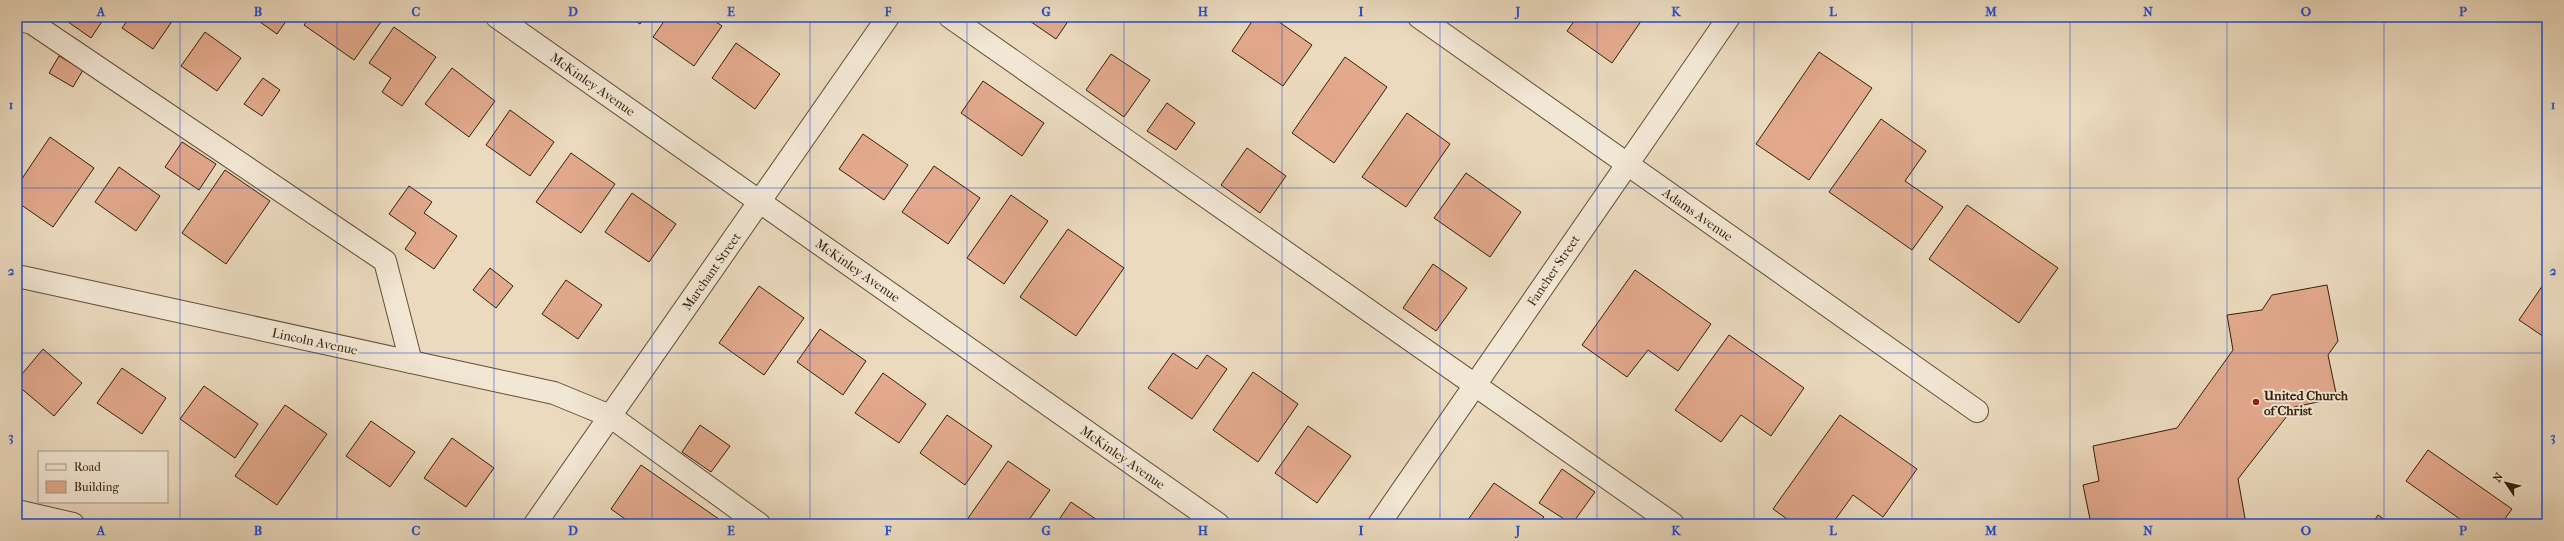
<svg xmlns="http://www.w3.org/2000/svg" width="2564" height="541" font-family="'IM FELL French Canon',serif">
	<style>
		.building { fill: #e2a98c; stroke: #342009 }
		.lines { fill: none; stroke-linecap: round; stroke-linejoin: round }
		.minor-casing { stroke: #624e36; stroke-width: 24 }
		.minor { stroke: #f2e7d5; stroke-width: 22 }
		.grid { fill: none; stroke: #1d4ed8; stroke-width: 1; stroke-opacity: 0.55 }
		.poi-dot { fill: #8f2418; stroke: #f2e7d5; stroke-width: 1.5 }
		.labels { text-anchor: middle; stroke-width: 4; stroke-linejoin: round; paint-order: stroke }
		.street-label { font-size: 13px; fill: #342009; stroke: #f2e7d5 }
		.poi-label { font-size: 13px; font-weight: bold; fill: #342009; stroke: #f2e7d5; text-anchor: start }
		.neatline { fill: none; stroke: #1d4ed8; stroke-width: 1.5 }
		.grid-label { font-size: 13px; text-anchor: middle; font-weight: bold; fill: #1d4ed8 }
	</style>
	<rect width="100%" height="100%" fill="#ebdabe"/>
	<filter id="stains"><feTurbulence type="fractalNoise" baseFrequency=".005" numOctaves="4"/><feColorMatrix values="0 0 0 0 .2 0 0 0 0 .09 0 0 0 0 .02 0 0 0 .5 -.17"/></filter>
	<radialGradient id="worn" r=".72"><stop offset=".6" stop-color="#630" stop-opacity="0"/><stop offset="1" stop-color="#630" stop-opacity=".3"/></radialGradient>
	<g class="building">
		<polygon points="61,17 105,17 91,38"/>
		<polygon points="130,17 175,17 153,49 122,28"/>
		<polygon points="253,17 289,17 277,34"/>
		<polygon points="310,17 379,17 383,19 354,60 304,25"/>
		<polygon points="629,17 645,17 640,24"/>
		<polygon points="667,17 709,17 722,26 694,66 653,37"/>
		<polygon points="1024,17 1071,17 1056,39"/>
		<polygon points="1255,17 1272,17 1312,45 1283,86 1232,51"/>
		<polygon points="1577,17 1644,17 1612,63 1567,31"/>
		<polygon points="394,27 436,57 402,106 382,92 391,78 369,63"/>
		<polygon points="205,32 241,58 217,91 181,66"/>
		<polygon points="736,43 780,74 755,109 712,78"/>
		<polygon points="1819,52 1872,88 1809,180 1756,144"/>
		<polygon points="1111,54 1150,80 1124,117 1086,90"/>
		<polygon points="59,56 83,70 73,87 49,73"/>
		<polygon points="1345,57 1387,87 1334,163 1292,133"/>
		<polygon points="452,68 495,101 469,137 425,104"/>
		<polygon points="263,78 280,90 262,116 244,104"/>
		<polygon points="983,81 1044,123 1022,156 961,113"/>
		<polygon points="1167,103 1195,123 1176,150 1147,131"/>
		<polygon points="510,110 554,142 530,176 486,145"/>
		<polygon points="1407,113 1450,144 1406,207 1362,177"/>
		<polygon points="1881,119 1926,151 1905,181 1943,207 1912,250 1829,192"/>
		<polygon points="863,134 908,165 884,200 839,169"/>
		<polygon points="50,137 94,168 53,227 17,202 17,186"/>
		<polygon points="182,142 216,164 199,190 165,167"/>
		<polygon points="1247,148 1286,176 1260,213 1221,185"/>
		<polygon points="571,153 615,184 581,233 536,202"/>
		<polygon points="934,166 980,198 948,244 902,212"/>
		<polygon points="119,167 160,196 136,231 95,202"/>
		<polygon points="225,170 270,201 226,264 182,233"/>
		<polygon points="1466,173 1521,212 1490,257 1434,218"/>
		<polygon points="409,186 432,202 424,213 457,236 434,269 405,249 416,233 389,214"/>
		<polygon points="632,193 676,224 649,262 605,232"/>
		<polygon points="1011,195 1048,221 1004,284 967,258"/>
		<polygon points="1967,205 2058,268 2019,323 1929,259"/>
		<polygon points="1068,229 1124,268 1076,336 1020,297"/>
		<polygon points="1433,264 1467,288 1436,331 1403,308"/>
		<polygon points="490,268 513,286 496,308 473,290"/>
		<polygon points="1635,270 1711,324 1678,371 1648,350 1627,377 1582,345"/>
		<polygon points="2547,279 2547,339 2519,320"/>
		<polygon points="566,280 602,305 578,339 542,314"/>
		<polygon points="2327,285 2338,341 2328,355 2337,398 2294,407 2238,479 2246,524 2091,524 2083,485 2099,481 2093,446 2177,428 2233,350 2227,315 2262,310 2272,295"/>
		<polygon points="759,286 804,318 764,375 719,343"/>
		<polygon points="820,329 866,361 843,395 797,362"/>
		<polygon points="1729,335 1804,388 1771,436 1741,415 1721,442 1675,410"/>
		<polygon points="43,349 82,383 54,416 17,385 17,380"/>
		<polygon points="1173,353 1197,369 1207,355 1227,369 1192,419 1148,388"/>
		<polygon points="122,368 166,398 142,434 97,403"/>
		<polygon points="1253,372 1298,404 1258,462 1213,430"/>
		<polygon points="883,373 926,404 899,443 855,413"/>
		<polygon points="204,386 258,424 235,458 180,419"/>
		<polygon points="285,405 327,434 277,505 235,476"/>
		<polygon points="947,415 992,446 965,485 920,453"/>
		<polygon points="1840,415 1917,469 1883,517 1853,495 1832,524 1794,524 1773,509"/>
		<polygon points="371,421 415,452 390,487 346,456"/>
		<polygon points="700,425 730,446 711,472 682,452"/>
		<polygon points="1308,426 1351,456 1317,503 1275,473"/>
		<polygon points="452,438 494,468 466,507 424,478"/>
		<polygon points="2428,450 2512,509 2501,524 2467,524 2406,481"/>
		<polygon points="1008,461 1050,490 1026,524 964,524"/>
		<polygon points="641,465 726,524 632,524 611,509"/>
		<polygon points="1562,469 1595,492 1572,524 1539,503"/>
		<polygon points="1494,483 1544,517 1539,524 1465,524"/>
		<polygon points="1071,502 1103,524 1056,524"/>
		<polygon points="2378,515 2391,524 2372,524"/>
		<polygon points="351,519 358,524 348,524"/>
		<polygon points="912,519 920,524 908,524"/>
	</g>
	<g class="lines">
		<defs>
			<g id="minor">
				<polyline points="497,17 1218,524"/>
				<polyline points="950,17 1673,524"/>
				<polyline points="1419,17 1977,411"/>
				<polyline points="17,19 32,23 385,261 411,362"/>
				<polyline points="17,276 554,393 610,416 759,524"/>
				<polyline points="17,511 73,524"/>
				<polyline points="535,524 888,17"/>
				<polyline points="1379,524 1729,17"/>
			</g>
		</defs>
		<use href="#minor" class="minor-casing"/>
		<use href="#minor" class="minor"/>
	</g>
	<path class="grid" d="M 180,17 L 180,524M 337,17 L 337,524M 494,17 L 494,524M 652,17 L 652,524M 810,17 L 810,524M 967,17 L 967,524M 1124,17 L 1124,524M 1282,17 L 1282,524M 1440,17 L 1440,524M 1597,17 L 1597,524M 1754,17 L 1754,524M 1912,17 L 1912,524M 2070,17 L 2070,524M 2227,17 L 2227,524M 2384,17 L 2384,524M 17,188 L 2547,188M 17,353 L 2547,353"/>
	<circle class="poi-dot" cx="2256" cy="402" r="4"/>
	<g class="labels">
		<g class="street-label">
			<text transform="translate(593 84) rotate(35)" y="5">McKinley Avenue</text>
			<text transform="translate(1698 214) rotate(35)" y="5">Adams Avenue</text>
			<text transform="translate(858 270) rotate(35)" y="5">McKinley Avenue</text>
			<text transform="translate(1553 270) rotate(-56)" y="5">Fancher Street</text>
			<text transform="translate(711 271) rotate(-55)" y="5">Marchant Street</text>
			<text transform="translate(315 341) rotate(12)" y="5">Lincoln Avenue</text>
			<text transform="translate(1123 457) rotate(35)" y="5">McKinley Avenue</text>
		</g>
		<g class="poi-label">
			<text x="2264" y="400">United Church<tspan x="2264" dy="15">of Christ</tspan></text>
		</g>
	</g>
	<rect width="2564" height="541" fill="none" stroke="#ebdabe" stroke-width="44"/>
	<rect x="38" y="451" width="130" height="52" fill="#f2e7d5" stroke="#a69783"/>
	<rect x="46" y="464" width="20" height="6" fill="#f2e7d5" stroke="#a69783"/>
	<text x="74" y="471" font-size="12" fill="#342009">Road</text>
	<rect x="46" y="481" width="20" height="12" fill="#e2a98c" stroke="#a69783"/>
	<text x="74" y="491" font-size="12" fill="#342009">Building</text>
	<g transform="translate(2506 483) rotate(305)" stroke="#f2e7d5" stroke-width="3" paint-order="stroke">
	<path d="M0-3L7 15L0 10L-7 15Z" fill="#342009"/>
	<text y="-6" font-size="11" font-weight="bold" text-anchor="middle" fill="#342009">N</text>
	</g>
	<rect x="22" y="22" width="2520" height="497" class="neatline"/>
	<g class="grid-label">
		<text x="101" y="16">A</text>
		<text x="258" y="16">B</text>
		<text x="416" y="16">C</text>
		<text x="573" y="16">D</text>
		<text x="731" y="16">E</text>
		<text x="888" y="16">F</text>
		<text x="1046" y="16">G</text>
		<text x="1203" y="16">H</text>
		<text x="1361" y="16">I</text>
		<text x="1518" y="16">J</text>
		<text x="1676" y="16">K</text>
		<text x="1833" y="16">L</text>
		<text x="1991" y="16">M</text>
		<text x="2148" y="16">N</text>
		<text x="2306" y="16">O</text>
		<text x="2463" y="16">P</text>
		<text x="11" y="109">1</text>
		<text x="2553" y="109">1</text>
		<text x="11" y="275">2</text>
		<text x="2553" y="275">2</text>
		<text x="11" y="441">3</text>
		<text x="2553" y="441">3</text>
		<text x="101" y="535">A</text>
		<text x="258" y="535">B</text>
		<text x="416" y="535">C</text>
		<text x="573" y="535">D</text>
		<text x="731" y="535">E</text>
		<text x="888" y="535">F</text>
		<text x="1046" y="535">G</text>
		<text x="1203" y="535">H</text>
		<text x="1361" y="535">I</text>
		<text x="1518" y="535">J</text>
		<text x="1676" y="535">K</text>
		<text x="1833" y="535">L</text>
		<text x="1991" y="535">M</text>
		<text x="2148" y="535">N</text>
		<text x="2306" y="535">O</text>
		<text x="2463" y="535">P</text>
	</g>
	<rect width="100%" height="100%" filter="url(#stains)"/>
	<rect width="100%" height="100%" fill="url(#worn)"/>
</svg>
